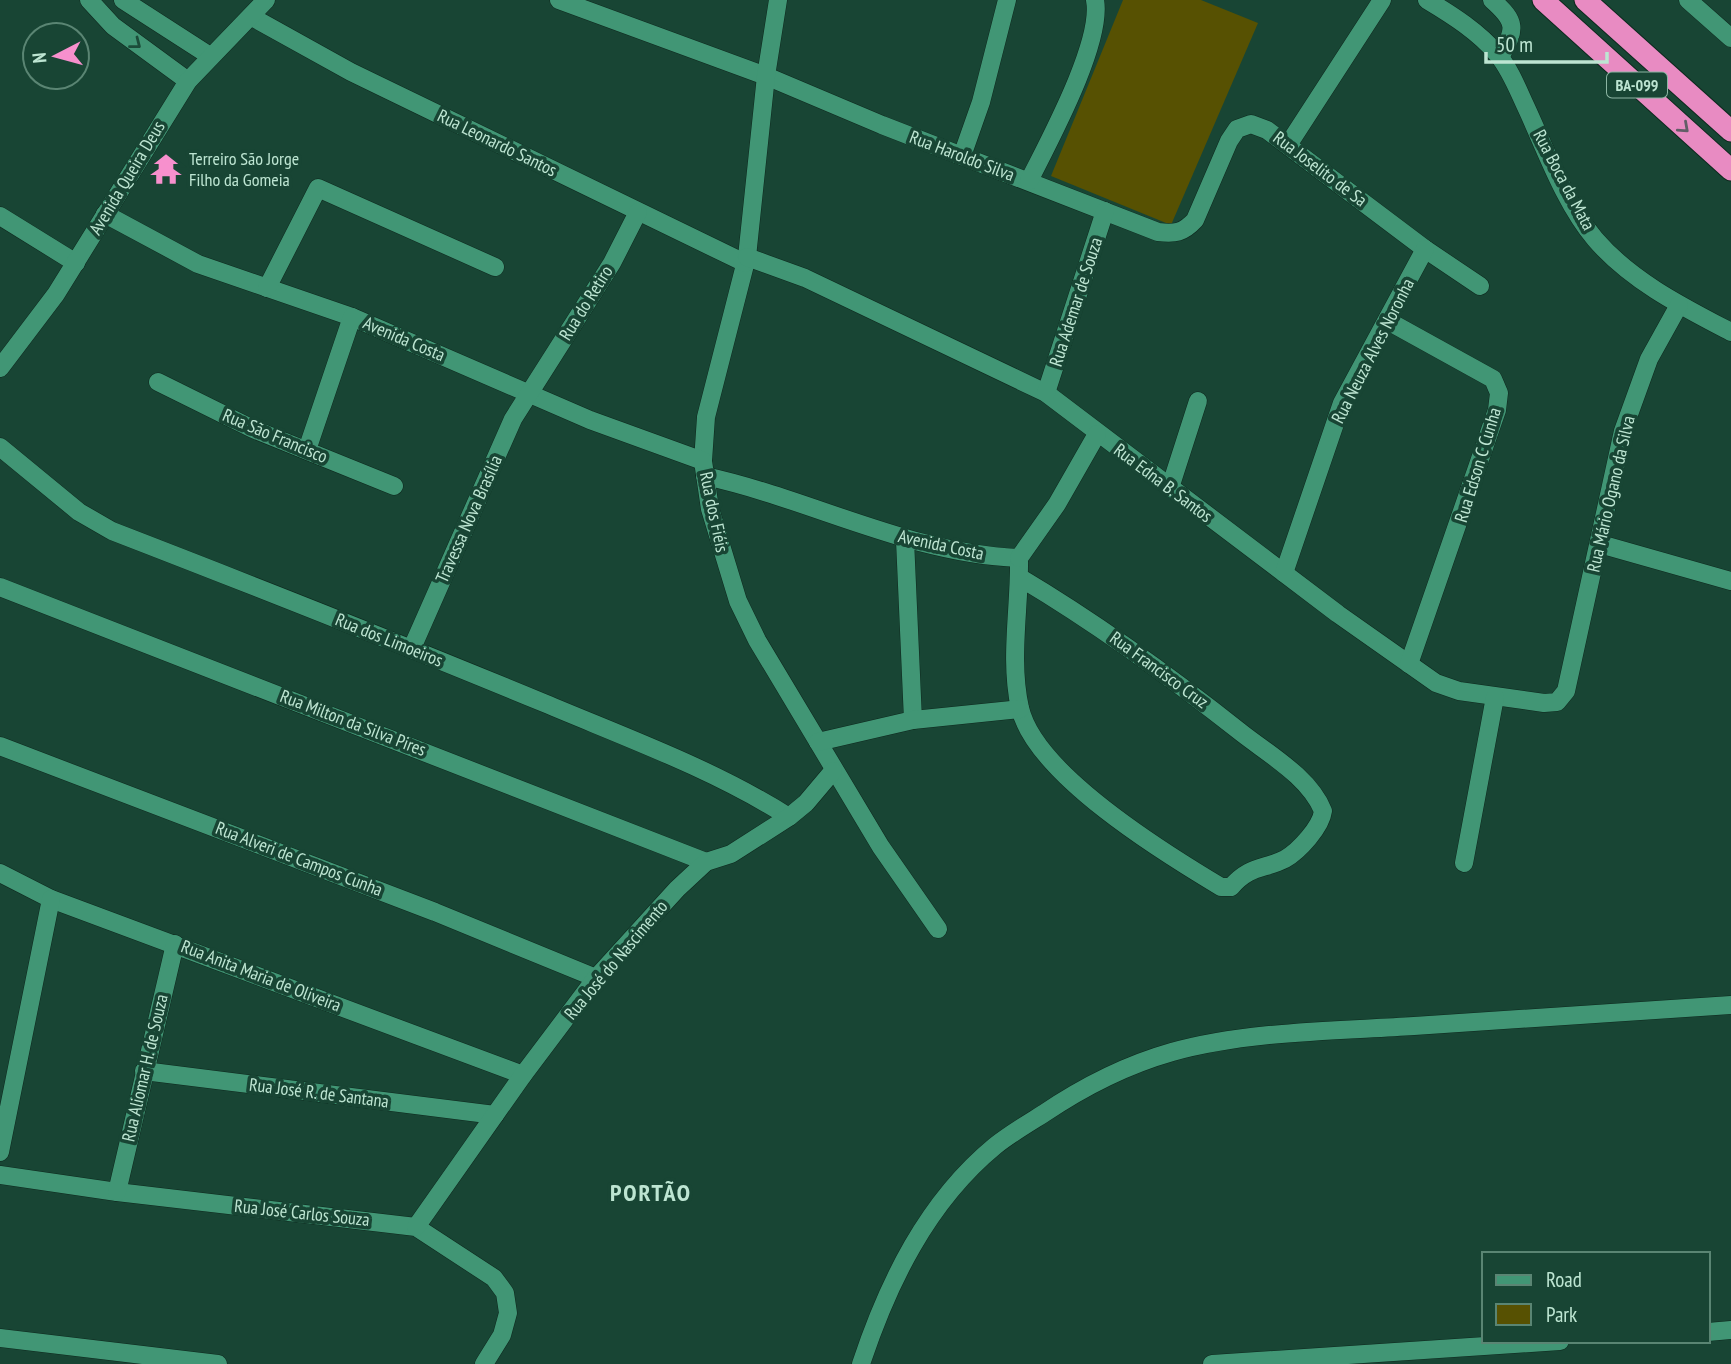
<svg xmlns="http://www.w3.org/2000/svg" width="1731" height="1364" font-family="'PT Sans Narrow',sans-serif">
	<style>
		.green { fill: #575102 }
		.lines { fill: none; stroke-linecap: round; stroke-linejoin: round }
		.minor-casing { stroke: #0e291e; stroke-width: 19 }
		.highway-casing { stroke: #0e291e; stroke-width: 23 }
		.minor { stroke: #419675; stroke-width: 18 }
		.highway { stroke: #e88bc2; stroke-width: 21 }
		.oneway { stroke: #1c4d3a }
		.oneway2 { stroke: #615e66 }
		.labels { text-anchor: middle; stroke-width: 7; stroke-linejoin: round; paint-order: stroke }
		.shield { fill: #184534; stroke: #8cb5a3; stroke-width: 2 }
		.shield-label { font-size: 16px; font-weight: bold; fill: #bde5d2 }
		.street-label { font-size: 18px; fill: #bde5d2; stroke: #184534 }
		.poi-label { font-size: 18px; fill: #bde5d2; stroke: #184534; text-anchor: start }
		.district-label { font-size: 24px; font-weight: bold; letter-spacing: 2px; fill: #bde5d2; stroke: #184534 }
	</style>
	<rect width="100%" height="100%" fill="#184534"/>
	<polygon class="green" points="1123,0 1201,0 1258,23 1171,225 1051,176"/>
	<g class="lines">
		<defs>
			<g id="minor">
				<polyline points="89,0 113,26 188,81"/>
				<polyline points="123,0 210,56"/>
				<path d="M 559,0 L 766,76 L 882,125 L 1158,232 C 1175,234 1183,233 1195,220 L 1229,141 L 1237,129 L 1251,124 L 1267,130 L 1425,249 L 1480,286"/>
				<polyline points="778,0 766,76 747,257 706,417 703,461 710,509 738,601 757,640 881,847 938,929"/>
				<path d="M 1427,0 C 1452,15 1479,32 1498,55 C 1510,69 1518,90 1526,107 C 1546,150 1564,202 1595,239 C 1631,281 1683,307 1731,332"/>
				<path d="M 1492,0 C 1517,22 1516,29 1500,57"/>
				<polyline points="1688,0 1731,38"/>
				<polyline points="252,17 351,72 745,263"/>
				<polyline points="1288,145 1382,0"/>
				<polyline points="962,156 981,102 1007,0"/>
				<path d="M 1029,181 C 1049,141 1103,42 1095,0"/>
				<polyline points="105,214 198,264 352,317 590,420 703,461"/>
				<polyline points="0,216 76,263"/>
				<polyline points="747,257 805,278 1046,393 1338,614 1436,683 1459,691 1544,703 1557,702 1566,691 1623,431 1649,359 1679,305"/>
				<polyline points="267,288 318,188 495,267"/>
				<polyline points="1388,321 1493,379 1499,393 1497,410 1409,664"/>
				<polyline points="0,368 56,294 188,81 266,0"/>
				<polyline points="158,382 253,429 394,486"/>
				<polyline points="1046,393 1105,211"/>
				<path d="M 0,447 L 79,512 L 112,531 C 257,587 401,644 544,703 C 627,738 713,769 789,817"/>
				<polyline points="307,450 352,317"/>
				<path d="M 705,476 C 811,499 909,554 1019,558"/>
				<polyline points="1170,488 1198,401"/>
				<polyline points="905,540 913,720"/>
				<polyline points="1600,544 1731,581"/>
				<path d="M 1019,558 C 1020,607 1009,659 1020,708 C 1035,774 1164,853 1221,887 L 1231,887 C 1250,865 1263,870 1285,859 C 1299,851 1321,827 1323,811 C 1310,778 1270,755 1243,734 C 1171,677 1098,624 1019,577"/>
				<polyline points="1019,558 1057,504 1097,434"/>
				<polyline points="1284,573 1342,403 1425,249"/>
				<polyline points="0,587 706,862"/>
				<polyline points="412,648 513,419 612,263 638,212"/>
				<polyline points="818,742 913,720 1020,709"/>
				<polyline points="0,746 435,912 596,978"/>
				<polyline points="1464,863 1495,697"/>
				<polyline points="0,873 51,899 523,1075"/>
				<polyline points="144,1071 495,1115"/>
				<polyline points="0,1152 51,899"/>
				<polyline points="0,1175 117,1192 416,1227 494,1278 505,1293 508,1313 502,1335 484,1364"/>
				<polyline points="117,1192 175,944"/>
				<polyline points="416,1227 523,1075 596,978 677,889 706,862 731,854 789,817 806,803 833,771"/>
				<polyline points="1708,1332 1731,1330"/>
				<polyline points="0,1338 218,1364"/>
				<path d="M 861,1364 C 888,1283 927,1202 995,1146 C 1010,1134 1027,1124 1043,1114 C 1083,1087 1126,1065 1172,1052 C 1247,1031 1336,1031 1414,1026 C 1519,1019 1625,1012 1731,1005"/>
				<polyline points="1212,1364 1560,1341"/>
			</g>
			<g id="highway">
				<polyline points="1543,0 1731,170"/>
				<polyline points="1585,0 1731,131"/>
			</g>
		</defs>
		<use href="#minor" class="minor-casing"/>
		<use href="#highway" class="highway-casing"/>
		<use href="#minor" class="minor"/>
		<use href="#highway" class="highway"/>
	</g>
	<defs><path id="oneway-chevron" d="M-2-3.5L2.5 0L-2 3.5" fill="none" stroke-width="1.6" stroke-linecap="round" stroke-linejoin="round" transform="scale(1.75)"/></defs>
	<use class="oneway" href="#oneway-chevron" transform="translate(136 44) rotate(38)"/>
	<use class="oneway2" href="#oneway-chevron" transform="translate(1684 128) rotate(42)"/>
	<defs>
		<symbol id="temple-bare" viewBox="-9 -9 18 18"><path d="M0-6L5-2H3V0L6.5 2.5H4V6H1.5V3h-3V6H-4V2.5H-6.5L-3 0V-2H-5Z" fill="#f790cd" stroke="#184534" stroke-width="2.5" paint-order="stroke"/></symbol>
	</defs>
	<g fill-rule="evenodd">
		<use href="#temple-bare" x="144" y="147" width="44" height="44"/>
	</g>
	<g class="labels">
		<rect class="shield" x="1607" y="72.5" width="60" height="25" rx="5"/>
		<g class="shield-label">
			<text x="1637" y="91">BA-099</text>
		</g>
		<g class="street-label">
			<text transform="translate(497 143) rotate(26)" y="6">Rua Leonardo Santos</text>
			<text transform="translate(962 156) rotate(21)" y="6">Rua Haroldo Silva</text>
			<text transform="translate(1320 169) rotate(37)" y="6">Rua Joselito de Sa</text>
			<text transform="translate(127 178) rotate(-59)" y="6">Avenida Queira Deus</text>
			<text transform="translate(1564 180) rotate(62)" y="6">Rua Boca da Mata</text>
			<text transform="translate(1076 302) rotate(-72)" y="6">Rua Ademar de Souza</text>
			<text transform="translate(586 303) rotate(-58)" y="6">Rua do Retiro</text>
			<text transform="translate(404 339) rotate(23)" y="6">Avenida Costa</text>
			<text transform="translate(1373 351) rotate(-63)" y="6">Rua Neuza Alves Noronha</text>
			<text transform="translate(275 436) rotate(23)" y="6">Rua São Francisco</text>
			<text transform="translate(1478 465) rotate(-73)" y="6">Rua Edson C Cunha</text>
			<text transform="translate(1163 483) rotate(37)" y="6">Rua Edna B. Santos</text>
			<text transform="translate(1611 494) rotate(-77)" y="6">Rua Mário Ogano da Silva</text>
			<text transform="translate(714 512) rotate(78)" y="6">Rua dos Fiéis</text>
			<text transform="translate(469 519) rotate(-66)" y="6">Travessa Nova Brasília</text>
			<text transform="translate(941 545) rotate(12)" y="6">Avenida Costa</text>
			<text transform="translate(389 640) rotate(22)" y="6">Rua dos Limoeiros</text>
			<text transform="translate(1159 670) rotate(36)" y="6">Rua Francisco Cruz</text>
			<text transform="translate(353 723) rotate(21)" y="6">Rua Milton da Silva Pires</text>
			<text transform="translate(299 859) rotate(21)" y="6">Rua Alveri de Campos Cunha</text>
			<text transform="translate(616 960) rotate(-50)" y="6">Rua José do Nascimento</text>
			<text transform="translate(261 976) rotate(21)" y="6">Rua Anita Maria de Oliveira</text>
			<text transform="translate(145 1068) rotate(-77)" y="6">Rua Aliomar H. de Souza</text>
			<text transform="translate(319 1093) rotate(7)" y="6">Rua José R. de Santana</text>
			<text transform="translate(302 1213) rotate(6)" y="6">Rua José Carlos Souza</text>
		</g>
		<g class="poi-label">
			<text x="189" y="165">Terreiro São Jorge<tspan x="189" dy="21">Filho da Gomeia</tspan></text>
		</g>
		<g class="district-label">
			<text x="651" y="1201">PORTÃO</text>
		</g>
	</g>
	<rect x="1482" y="1252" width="228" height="91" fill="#184534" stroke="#5a8573" stroke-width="2"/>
	<rect x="1496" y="1275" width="35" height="10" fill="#419675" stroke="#5a8573" stroke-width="2"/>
	<text x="1546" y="1287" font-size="21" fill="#bde5d2">Road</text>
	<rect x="1496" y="1304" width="35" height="21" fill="#575102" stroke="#5a8573" stroke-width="2"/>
	<text x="1546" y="1322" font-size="21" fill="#bde5d2">Park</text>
	<g transform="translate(56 56) rotate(264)"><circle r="33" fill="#184534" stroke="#5a8573" stroke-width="2"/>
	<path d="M0-5L12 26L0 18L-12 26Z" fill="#f790cd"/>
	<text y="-10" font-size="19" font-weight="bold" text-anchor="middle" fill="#bde5d2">N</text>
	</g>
	<path d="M1486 52v10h121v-10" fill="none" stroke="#bde5d2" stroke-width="3.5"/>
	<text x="1496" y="52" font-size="21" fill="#bde5d2" stroke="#184534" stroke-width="5" paint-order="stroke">50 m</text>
</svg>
